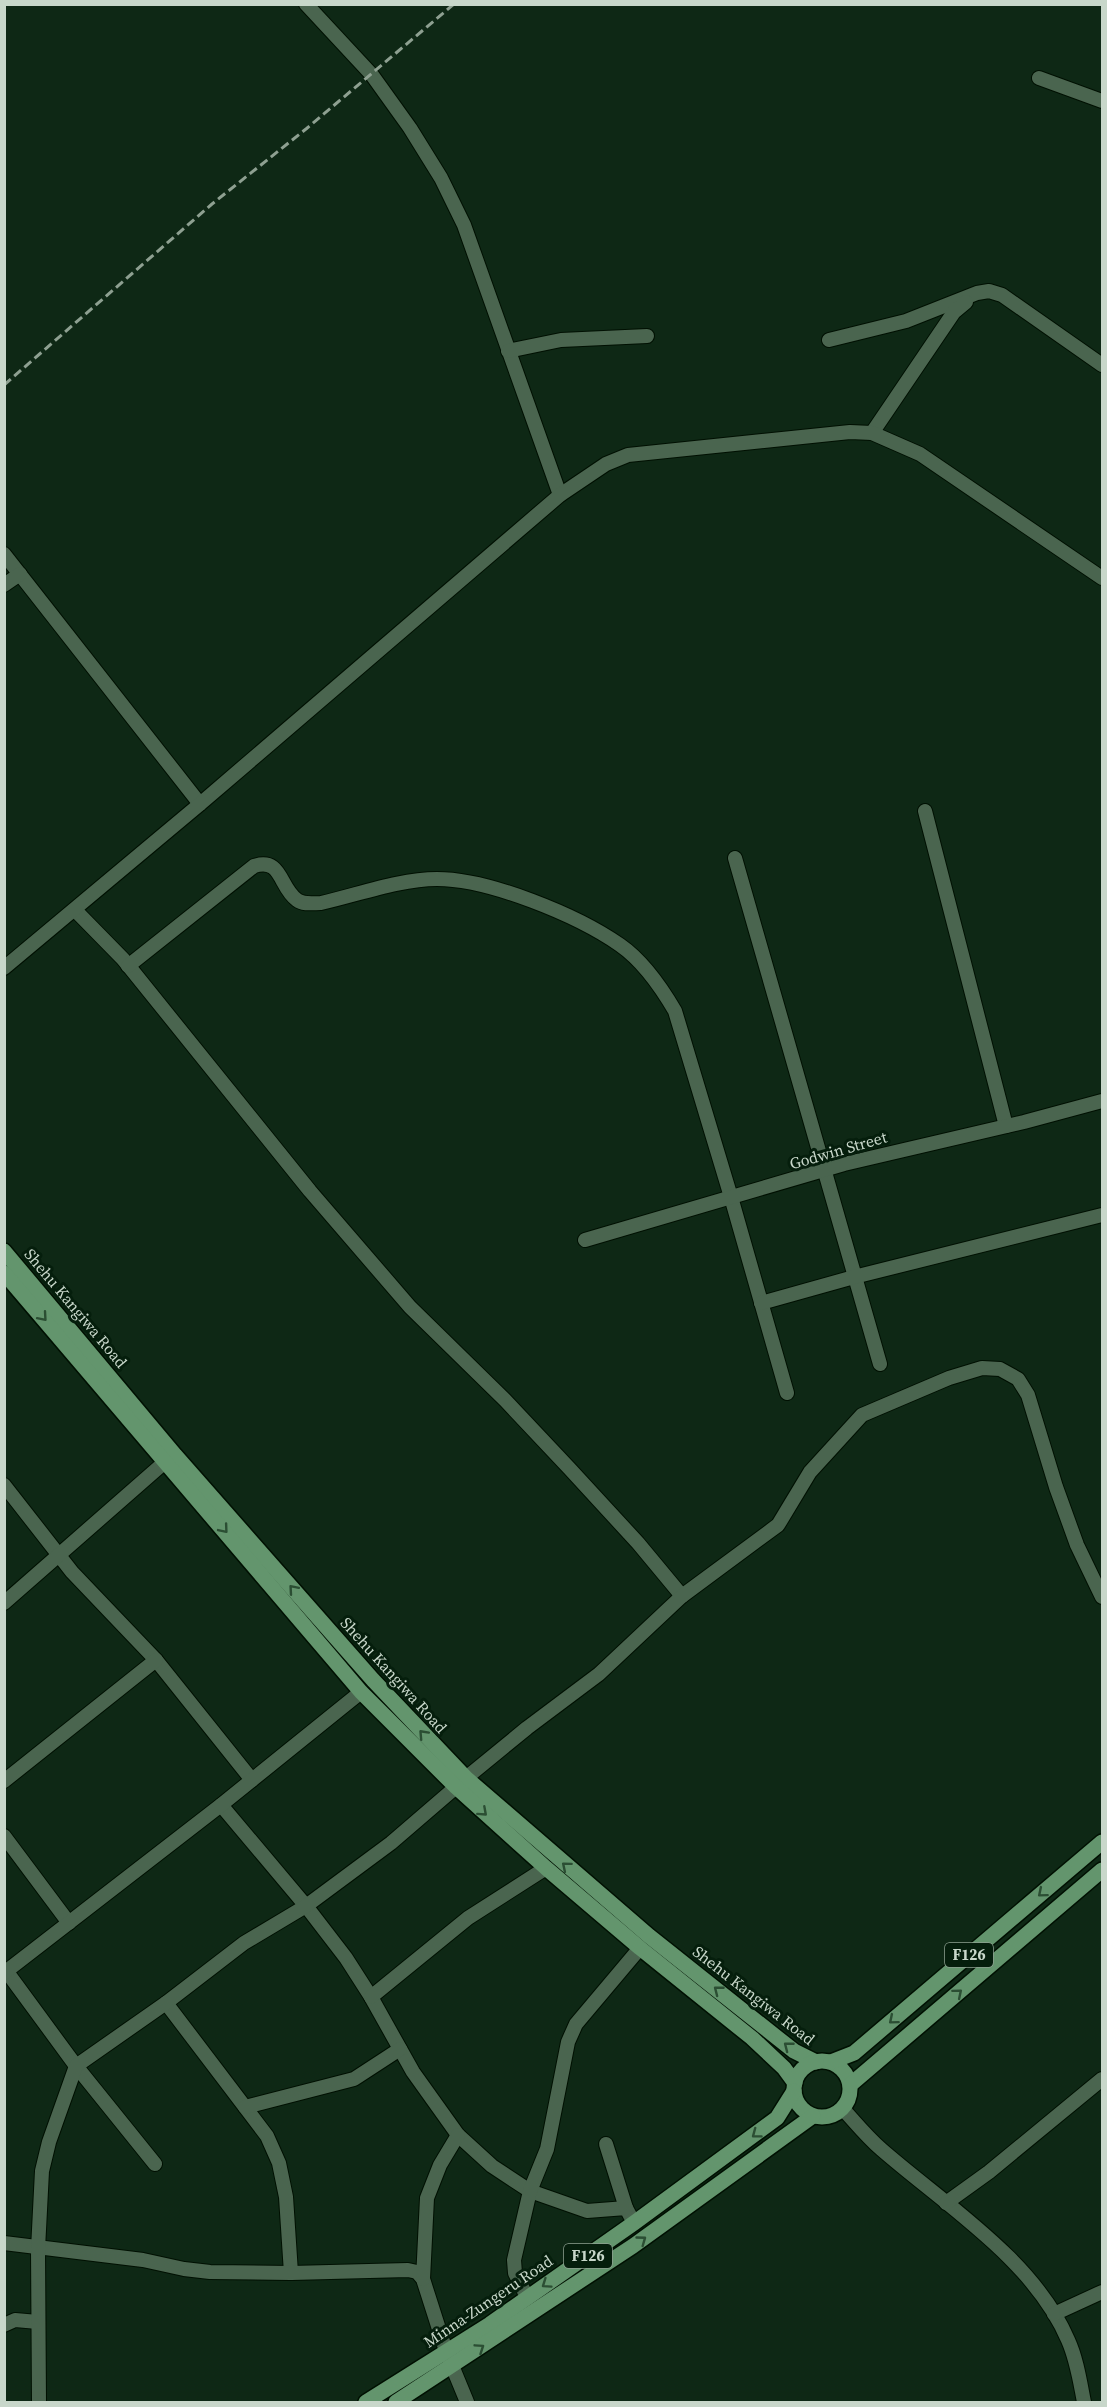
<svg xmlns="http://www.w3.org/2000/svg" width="1107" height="2407" font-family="'Source Serif 4',serif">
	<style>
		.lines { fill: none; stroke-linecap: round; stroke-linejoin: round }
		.minor-casing { stroke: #001002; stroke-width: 16 }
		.major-casing { stroke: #001002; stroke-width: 18 }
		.minor { stroke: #4a654f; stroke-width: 14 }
		.major { stroke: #63956d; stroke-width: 15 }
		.rail { stroke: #8ea091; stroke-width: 3; stroke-dasharray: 9 4.5; stroke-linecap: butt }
		.oneway { stroke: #2b4e33 }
		.labels { text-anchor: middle; stroke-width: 6; stroke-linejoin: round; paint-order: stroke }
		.shield { fill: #051e0c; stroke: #8ea091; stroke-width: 1.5 }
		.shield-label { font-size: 15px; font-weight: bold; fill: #c8d7ca }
		.street-label { font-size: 16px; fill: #c8d7ca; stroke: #051e0c }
	</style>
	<rect width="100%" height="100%" fill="#0e2815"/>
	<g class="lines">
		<defs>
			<g id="minor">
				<polyline points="306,4 372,75 410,128 441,178 464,225 560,495"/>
				<polyline points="1039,78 1102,101"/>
				<polyline points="829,340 906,321 977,293 989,291 1002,295 1102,365"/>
				<polyline points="508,351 561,340 647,336"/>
				<polyline points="872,433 954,312 966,302"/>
				<polyline points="4,554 200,804"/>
				<polyline points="4,585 20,574"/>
				<polyline points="925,811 1006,1126"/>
				<polyline points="735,858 880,1364"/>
				<polyline points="75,910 123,959 310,1191 410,1307 505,1400 569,1468 638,1543 682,1596"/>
				<path d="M 128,966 L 254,866 C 282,857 279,887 297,900 C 304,905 313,903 321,903 C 357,895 400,879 437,879 C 489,879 577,915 620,945 C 643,961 661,987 675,1011 L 731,1197 L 787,1393"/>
				<polyline points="4,968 200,804 560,495 606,464 628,455 850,432 872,433 920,454 1102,578"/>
				<polyline points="585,1240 844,1164 1024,1122 1102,1101"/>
				<polyline points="761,1303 854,1277 1102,1215"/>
				<polyline points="4,1485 72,1572 156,1660 252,1780"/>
				<polyline points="4,1603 166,1461"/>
				<polyline points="466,1778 527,1728 599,1674 682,1596 778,1525 810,1472 862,1415 949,1378 982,1368 1000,1369 1018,1379 1028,1395 1056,1487 1077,1545 1102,1597"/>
				<polyline points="4,1781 156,1660"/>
				<polyline points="221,1805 306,1906 346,1958 371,1997 413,2072 458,2135 492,2166 530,2191 587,2211 626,2208 634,2223"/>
				<polyline points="4,1836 69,1923"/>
				<polyline points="7,1972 76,2066 155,2164"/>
				<polyline points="4,1973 221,1805 361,1692"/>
				<polyline points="371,1997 468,1918 546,1868"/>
				<polyline points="166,2003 267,2136 279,2163 286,2197 291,2273"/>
				<polyline points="245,2107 354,2079 400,2049"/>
				<path d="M 843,2109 C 855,2122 867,2137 881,2149 C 945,2205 1034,2260 1068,2340 C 1077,2360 1080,2382 1084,2402"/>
				<polyline points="606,2144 626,2208"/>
				<polyline points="946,2203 989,2172 1102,2079"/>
				<polyline points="4,2243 143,2260 184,2269 210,2272 291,2273 408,2270 417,2272 423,2279 446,2351 467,2402"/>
				<polyline points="423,2279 427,2198 440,2165 458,2135"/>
				<polyline points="527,2297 515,2273 514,2260 530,2191 547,2149 568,2042 576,2024 640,1948"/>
				<polyline points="1054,2314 1102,2292"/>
				<polyline points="4,2325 15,2320 38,2322"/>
				<polyline points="39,2402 38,2249 42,2171 49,2142 76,2066 166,2003 244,1943 306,1906 391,1843 456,1787"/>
			</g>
			<g id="major">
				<polyline points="4,1251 175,1455 373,1680 466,1778 649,1936 794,2051 816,2062"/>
				<polyline points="4,1273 361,1692 456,1787 546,1868 640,1948 752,2038 784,2068 795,2083"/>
				<circle cx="822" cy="2089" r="28"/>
				<polyline points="831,2062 854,2053 1102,1842"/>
				<polyline points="850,2085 1102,1870"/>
				<polyline points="366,2402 490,2324 634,2223 777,2118 794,2091"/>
				<polyline points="396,2402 633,2246 813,2116"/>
			</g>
		</defs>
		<use href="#minor" class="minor-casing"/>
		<use href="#major" class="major-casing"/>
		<use href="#minor" class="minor"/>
		<use href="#major" class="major"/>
		<polyline class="rail" points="4,385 212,204 306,129 454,4"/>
	</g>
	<defs><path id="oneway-chevron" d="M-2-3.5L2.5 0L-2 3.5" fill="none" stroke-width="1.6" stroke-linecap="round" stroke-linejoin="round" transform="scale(1.5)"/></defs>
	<g class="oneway">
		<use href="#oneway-chevron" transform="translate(43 1317) rotate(49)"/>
		<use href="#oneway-chevron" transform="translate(224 1529) rotate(50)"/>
		<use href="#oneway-chevron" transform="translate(293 1589) rotate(-131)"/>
		<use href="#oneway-chevron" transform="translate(423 1734) rotate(-133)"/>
		<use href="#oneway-chevron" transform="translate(483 1812) rotate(42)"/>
		<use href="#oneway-chevron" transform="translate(566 1866) rotate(-140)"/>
		<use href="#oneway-chevron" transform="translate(1042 1893) rotate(140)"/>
		<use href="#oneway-chevron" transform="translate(718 1990) rotate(-142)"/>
		<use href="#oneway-chevron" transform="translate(958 1993) rotate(-40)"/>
		<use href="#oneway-chevron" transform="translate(893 2020) rotate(140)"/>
		<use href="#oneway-chevron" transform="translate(788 2046) rotate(-142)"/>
		<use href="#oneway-chevron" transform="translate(756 2134) rotate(143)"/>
		<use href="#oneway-chevron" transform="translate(642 2240) rotate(-36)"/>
		<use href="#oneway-chevron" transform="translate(546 2284) rotate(145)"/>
		<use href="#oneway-chevron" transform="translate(480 2348) rotate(-34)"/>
	</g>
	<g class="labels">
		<g class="shield">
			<rect x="945" y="1943" width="48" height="24" rx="4.5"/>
			<rect x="564" y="2244" width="48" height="24" rx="4.5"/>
		</g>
		<g class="shield-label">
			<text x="969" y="1960">F126</text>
			<text x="588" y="2261">F126</text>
		</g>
		<g class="street-label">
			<text transform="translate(838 1150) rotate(-16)" y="6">Godwin Street</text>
			<text transform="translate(76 1308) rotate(50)" y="6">Shehu Kangiwa Road</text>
			<text transform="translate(394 1675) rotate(48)" y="6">Shehu Kangiwa Road</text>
			<text transform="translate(754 1995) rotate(38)" y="6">Shehu Kangiwa Road</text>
			<text transform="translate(488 2301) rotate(-34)" y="6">Minna-Zungeru Road</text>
		</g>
	</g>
	<rect width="1107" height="2407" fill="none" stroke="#c8d7ca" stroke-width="12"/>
</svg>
